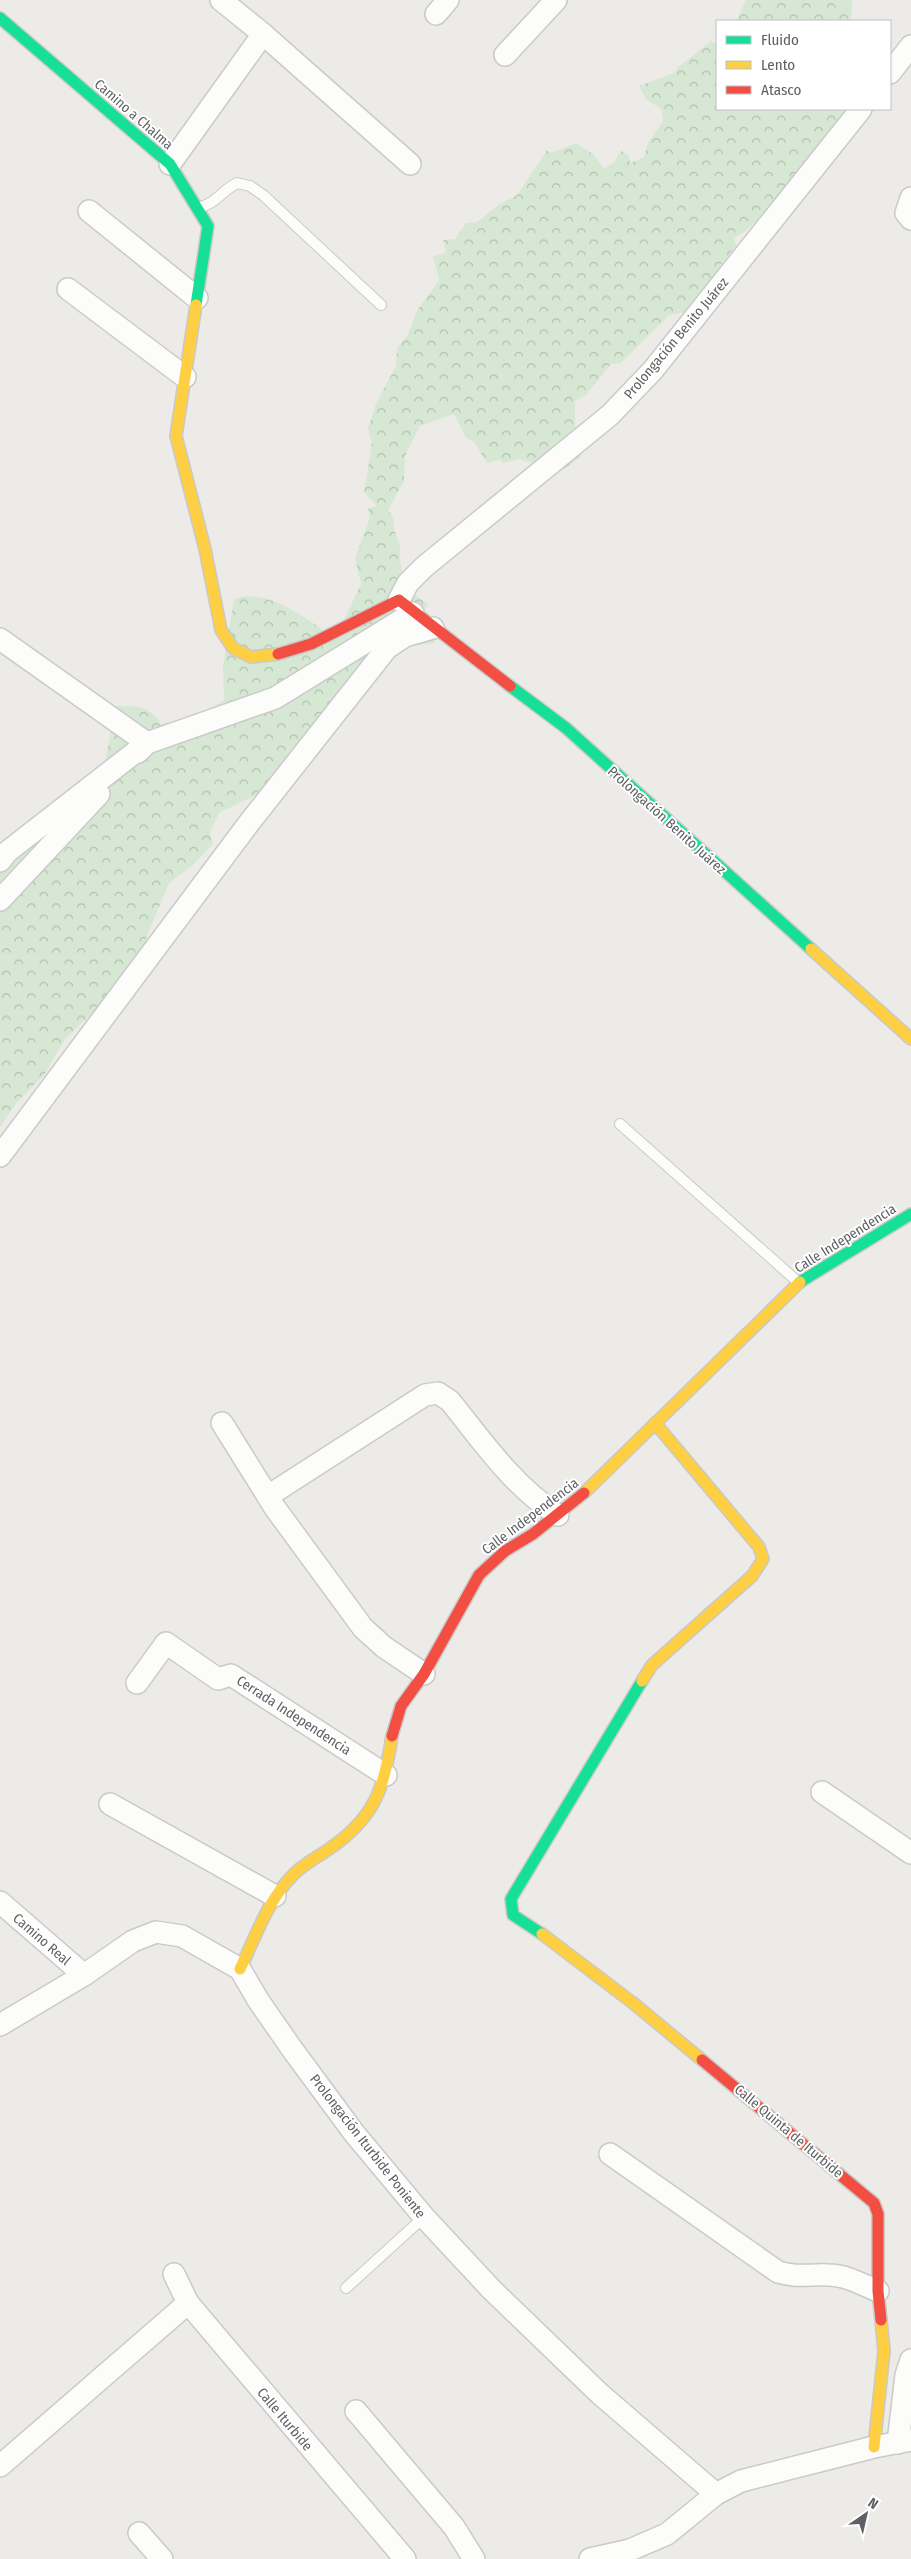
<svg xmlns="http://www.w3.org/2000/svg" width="911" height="2559" font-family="'Fira Sans Condensed',sans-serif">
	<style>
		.forest { fill: url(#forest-crowns) }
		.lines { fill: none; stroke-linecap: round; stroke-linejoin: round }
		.lane-casing { stroke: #c9cac9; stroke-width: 12 }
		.street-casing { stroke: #c9cac9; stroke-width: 24 }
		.fast-casing { stroke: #c9c9c9; stroke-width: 14 }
		.slow-casing { stroke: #c9c9c9; stroke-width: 14 }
		.jam-casing { stroke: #c9c9c9; stroke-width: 14 }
		.lane { stroke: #fcfcfb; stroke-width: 10 }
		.street { stroke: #fcfcfb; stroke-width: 21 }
		.fast { stroke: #16e098; stroke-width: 11 }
		.slow { stroke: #ffcf43; stroke-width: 11 }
		.jam { stroke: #f24e42; stroke-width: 11 }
		.labels { text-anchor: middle; stroke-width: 4; stroke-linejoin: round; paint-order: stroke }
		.street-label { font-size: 14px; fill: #5d6165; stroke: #fff }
	</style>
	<defs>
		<pattern id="forest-crowns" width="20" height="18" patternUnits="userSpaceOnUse" patternTransform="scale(1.25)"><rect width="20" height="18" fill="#d6e8d3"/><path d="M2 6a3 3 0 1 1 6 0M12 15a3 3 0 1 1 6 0" fill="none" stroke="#b1bfaf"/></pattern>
	</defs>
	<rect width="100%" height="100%" fill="#edebe7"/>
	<g class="forest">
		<polygon points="746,0 852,0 851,21 736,21"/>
		<path d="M 711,41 L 717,45 L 717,109 L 844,109 C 827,142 766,222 734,238 L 736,246 L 721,264 L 709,285 L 692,301 L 685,312 L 669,315 L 621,363 L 611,364 L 586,395 L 575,401 L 575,426 L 587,433 L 580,458 L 562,470 L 518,459 L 503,463 L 499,460 L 487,463 L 474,442 L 466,438 L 454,414 L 420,426 L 405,456 L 404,481 L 388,510 L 394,518 C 393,533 396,532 400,545 C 401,548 399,552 400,556 C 401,579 409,593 429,604 L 421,614 L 435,643 L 407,646 L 388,657 L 278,784 L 219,813 L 210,832 L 213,844 L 193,865 L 169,883 L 147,936 L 140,961 L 114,992 L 65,1039 L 44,1075 L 18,1101 L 0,1127 L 0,858 L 81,794 L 105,762 L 116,706 C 136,706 150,705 161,724 L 167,722 L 174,728 L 179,720 L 189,722 L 224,700 L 223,667 L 234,599 C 263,588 301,614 324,631 L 340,628 L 361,584 L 355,559 L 370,517 L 368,508 L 377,506 L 364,492 L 372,444 L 368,428 L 376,404 L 396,366 L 397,348 L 407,336 L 418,309 L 439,280 L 433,256 L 446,253 L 443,240 L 455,239 L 466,223 L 477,222 L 500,204 L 517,195 L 547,150 L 551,153 L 576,143 L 593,154 L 604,168 L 614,163 L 621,151 L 629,156 L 630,163 L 644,157 L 648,143 L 663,121 L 661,109 L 646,99 L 639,86 L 674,73 L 678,67 Z"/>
	</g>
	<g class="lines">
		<defs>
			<g id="lane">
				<path d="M 198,208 C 217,203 220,192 237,183 L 250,186 L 263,195 L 381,305"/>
				<polyline points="620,1124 798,1282"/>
				<polyline points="346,2288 424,2217"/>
			</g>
			<g id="street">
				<polyline points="436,14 448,0"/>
				<polyline points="263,34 410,164"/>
				<polyline points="505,55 556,0"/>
				<polyline points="890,73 911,46"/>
				<polyline points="170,164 263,34 221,0"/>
				<polyline points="911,198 906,213 911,219"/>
				<polyline points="89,211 197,298"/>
				<polyline points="68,289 185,377"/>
				<polyline points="399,600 408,583 424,567 610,415 653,370 861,109"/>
				<polyline points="0,639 147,743 138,752"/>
				<polyline points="0,861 7,852 147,743 275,698 413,613"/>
				<polyline points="0,900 99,794"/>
				<polyline points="0,1156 249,823 387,648 405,636 433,628"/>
				<polyline points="222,1423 275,1508 363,1628 384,1647 424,1674"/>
				<path d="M 268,1496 L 425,1395 L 438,1393 L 450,1401 C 483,1442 513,1486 558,1515"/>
				<polyline points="137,1683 166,1643 218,1679 231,1675 386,1775"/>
				<polyline points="822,1792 911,1853"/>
				<polyline points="110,1804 275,1896"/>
				<polyline points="0,1902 84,1975"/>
				<polyline points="0,2025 84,1975 133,1941 156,1932 182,1936 240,1969 258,2000 292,2049 354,2133 424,2217 491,2289 600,2394 716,2494"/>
				<path d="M 610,2154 L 778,2272 C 798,2278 809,2274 829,2275 C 846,2275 863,2285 878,2291"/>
				<polyline points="174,2274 188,2303 405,2559"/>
				<polyline points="356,2411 454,2527 474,2559"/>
				<polyline points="898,2443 906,2375 911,2360"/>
				<polyline points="0,2466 188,2303"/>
				<polyline points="139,2533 162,2559"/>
				<polyline points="590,2559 630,2550 667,2534 716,2494 741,2481 874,2447 911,2440"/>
			</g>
			<g id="fast">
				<polyline points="0,18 170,164 208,226 196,305"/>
				<polyline points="510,686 566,728 811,949"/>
				<polyline points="800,1282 911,1214"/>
				<polyline points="542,1934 513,1915 511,1899 642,1681"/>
			</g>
			<g id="slow">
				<polyline points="196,305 176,436 205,549 221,630 233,648 251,657 278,654"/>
				<polyline points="811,949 911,1039"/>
				<polyline points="584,1493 800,1282"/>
				<polyline points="642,1681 652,1665 752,1576 763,1559 759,1547 655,1423"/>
				<polyline points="542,1934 633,2003 702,2060"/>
				<path d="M 240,1969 C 256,1936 268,1899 295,1873 C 307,1862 323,1854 336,1844 C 377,1814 385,1783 392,1736"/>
				<polyline points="874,2447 884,2351 881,2320"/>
			</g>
			<g id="jam">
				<polyline points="278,654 311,644 399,600 510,686"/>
				<polyline points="392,1736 401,1706 424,1674 479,1575 505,1551 533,1534 584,1493"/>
				<polyline points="702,2060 874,2203 878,2214 878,2291 881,2320"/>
			</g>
		</defs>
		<use href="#lane" class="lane-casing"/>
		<use href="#street" class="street-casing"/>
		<use href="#fast" class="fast-casing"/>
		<use href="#slow" class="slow-casing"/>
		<use href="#jam" class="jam-casing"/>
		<use href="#lane" class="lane"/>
		<use href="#street" class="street"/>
		<use href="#fast" class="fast"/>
		<use href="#slow" class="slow"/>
		<use href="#jam" class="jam"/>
	</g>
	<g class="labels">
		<g class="street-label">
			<text transform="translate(134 114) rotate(41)" y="5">Camino a Chalma</text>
			<text transform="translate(676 338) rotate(-50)" y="5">Prolongación Benito Juárez</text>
			<text transform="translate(667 820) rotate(42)" y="5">Prolongación Benito Juárez</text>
			<text transform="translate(845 1238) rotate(-32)" y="5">Calle Independencia</text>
			<text transform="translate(530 1516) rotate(-37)" y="5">Calle Independencia</text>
			<text transform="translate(294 1715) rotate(33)" y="5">Cerrada Independencia</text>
			<text transform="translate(42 1939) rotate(41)" y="5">Camino Real</text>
			<text transform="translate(789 2131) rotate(40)" y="5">Calle Quinta de Iturbide</text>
			<text transform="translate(368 2146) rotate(52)" y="5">Prolongación Iturbide Poniente</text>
			<text transform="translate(285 2419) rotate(50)" y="5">Calle Iturbide</text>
		</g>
	</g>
	<rect x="716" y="20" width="175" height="90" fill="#ffffff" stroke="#bec0c1"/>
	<rect x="726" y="36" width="25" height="8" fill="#16e098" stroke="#bec0c1"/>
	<text x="761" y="45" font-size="15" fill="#5d6165">Fluido</text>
	<rect x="726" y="61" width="25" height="8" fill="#ffcf43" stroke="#bec0c1"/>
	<text x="761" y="70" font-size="15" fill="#5d6165">Lento</text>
	<rect x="726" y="86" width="25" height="8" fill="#f24e42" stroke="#bec0c1"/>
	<text x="761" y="95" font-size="15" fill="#5d6165">Atasco</text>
	<g transform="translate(866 2514) rotate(34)" stroke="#ffffff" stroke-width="4" paint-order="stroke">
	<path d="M0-4L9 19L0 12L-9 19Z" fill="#5d6165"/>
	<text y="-8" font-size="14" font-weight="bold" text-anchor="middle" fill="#5d6165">N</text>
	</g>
</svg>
